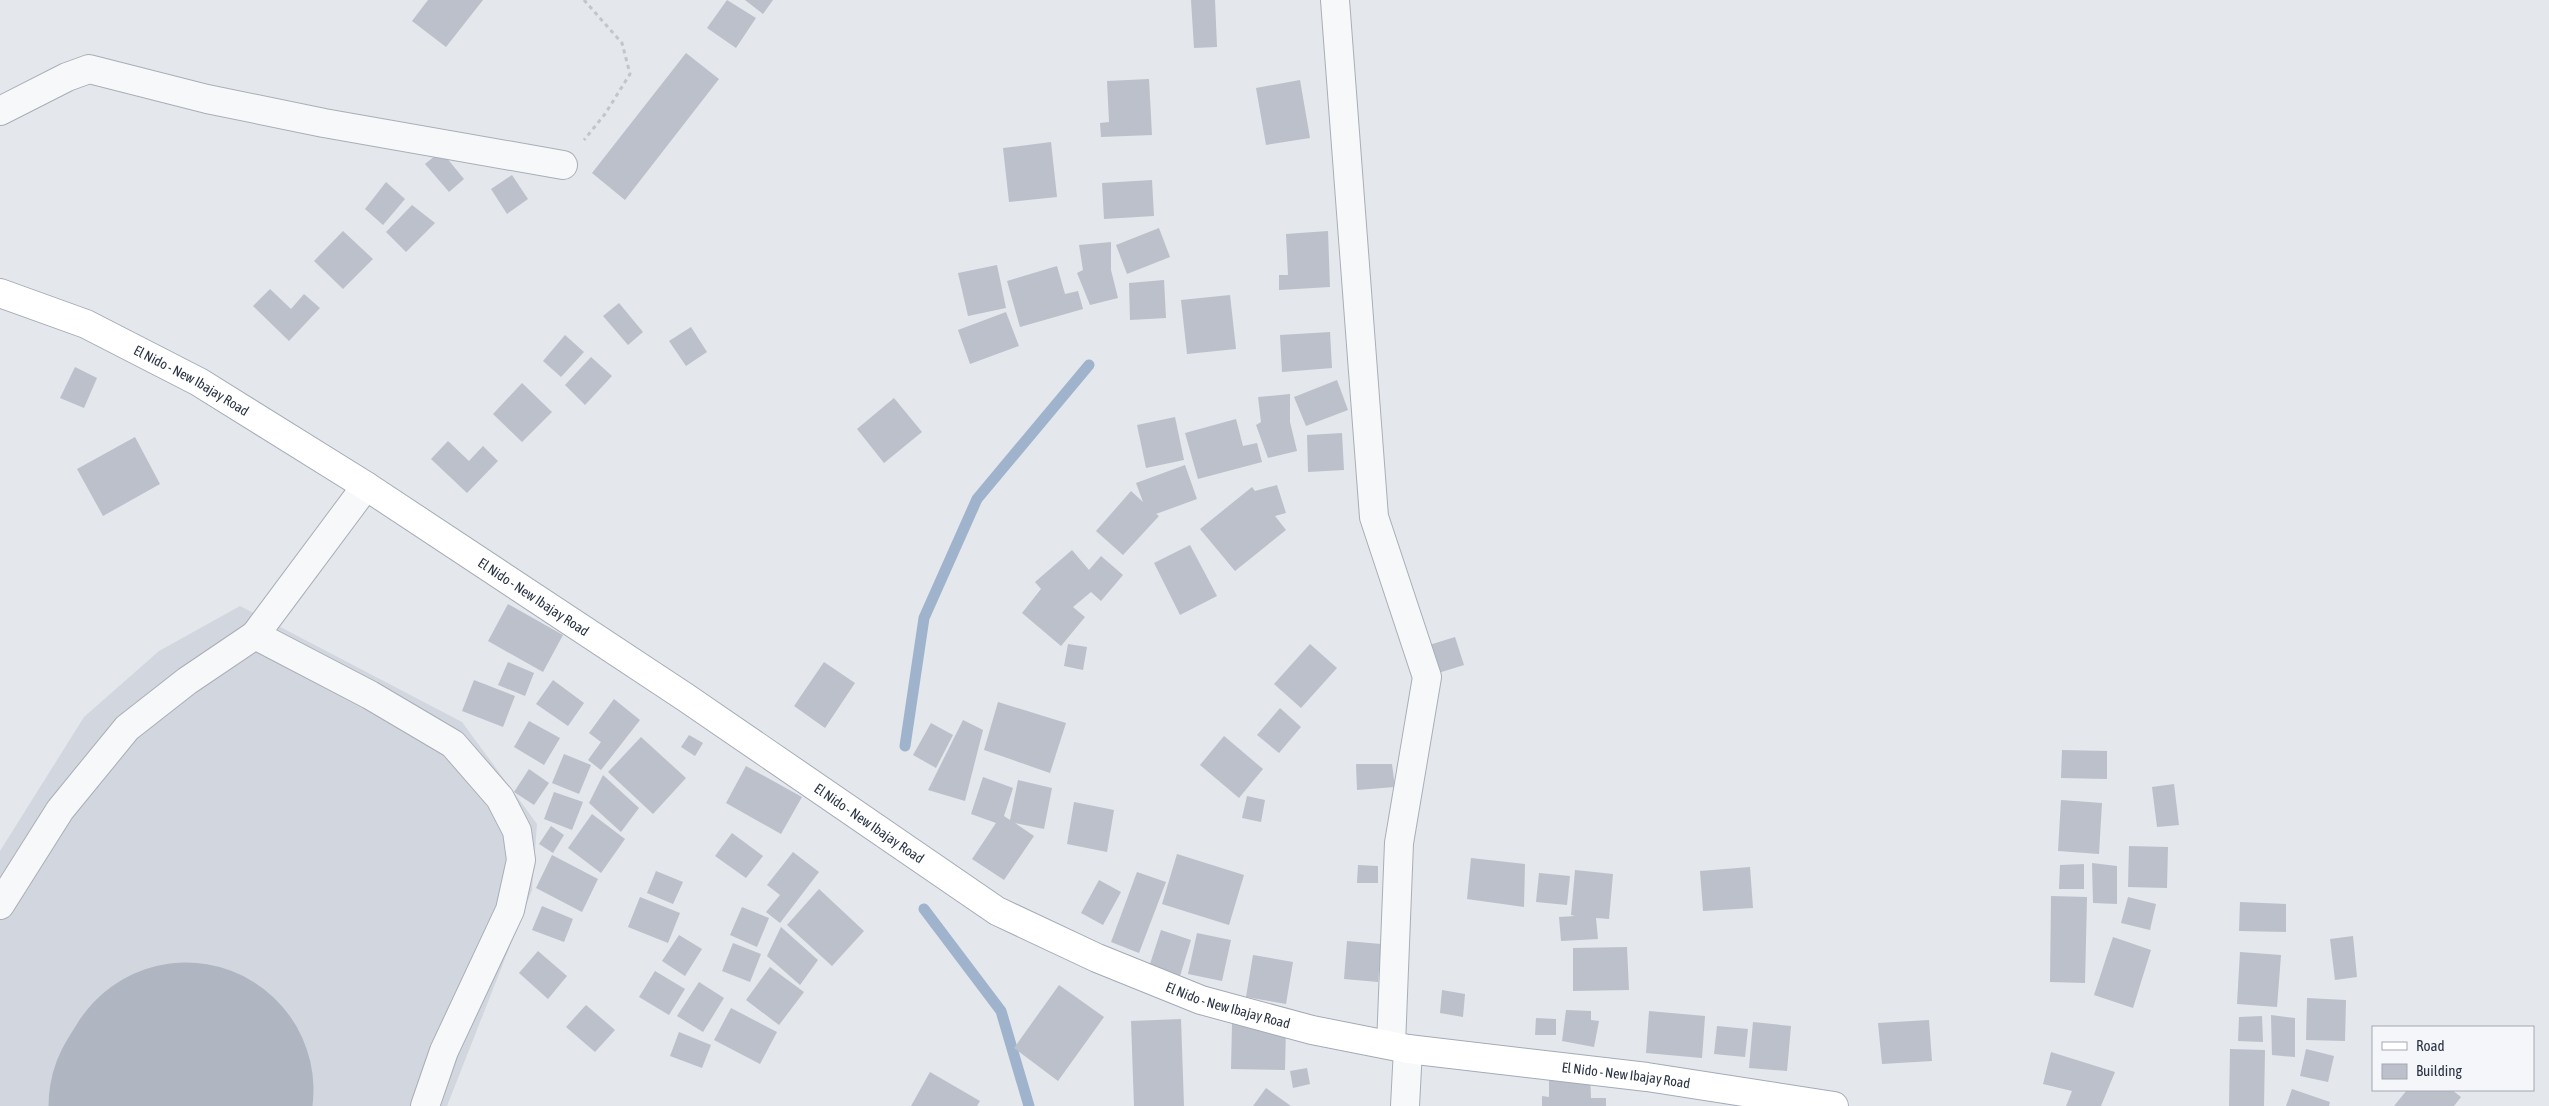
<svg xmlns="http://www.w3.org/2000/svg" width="2549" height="1106" font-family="'Asap Condensed',sans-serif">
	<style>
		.built { fill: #d2d6de }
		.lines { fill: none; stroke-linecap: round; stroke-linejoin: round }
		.stream { stroke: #9fb4cc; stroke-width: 11 }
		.runway { stroke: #b0b6c1; stroke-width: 255 }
		.building { fill: #bbc0ca }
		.minor-casing { stroke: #a9aeb7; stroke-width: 30 }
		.major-casing { stroke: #a3abb8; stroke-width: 30 }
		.path { stroke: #c2c5cb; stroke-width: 3; stroke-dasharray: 4 4; stroke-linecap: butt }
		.minor { stroke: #f7f8fa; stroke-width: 28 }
		.major { stroke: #fff; stroke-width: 28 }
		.labels { text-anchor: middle; stroke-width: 5; stroke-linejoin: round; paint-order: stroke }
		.street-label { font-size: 14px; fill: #2b3445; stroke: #f4f6f9 }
	</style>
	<rect width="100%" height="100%" fill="#e4e7ec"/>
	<polygon class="built" points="240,606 462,722 537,824 532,890 447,1106 0,1106 0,851 84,717 159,651"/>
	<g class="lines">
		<g class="stream">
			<polyline points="905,746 924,618 977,499 1089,365"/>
			<polyline points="924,909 1001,1011 1029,1106"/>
		</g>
		<polyline class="runway" points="176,1106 186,1090"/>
	</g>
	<g class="building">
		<polygon points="428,0 483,0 446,47 412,21"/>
		<polygon points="727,0 756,18 736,48 707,28"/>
		<polygon points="745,0 773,0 763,14"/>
		<polygon points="1191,0 1215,0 1217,47 1194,48"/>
		<polygon points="686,53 719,79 625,200 592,173"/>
		<polygon points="1149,79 1152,135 1101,137 1100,123 1109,122 1107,81"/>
		<polygon points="1300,80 1310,138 1266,145 1256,88"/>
		<polygon points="1051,142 1057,197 1009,202 1003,148"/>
		<polygon points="441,151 464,179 449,192 425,164"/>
		<polygon points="512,175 528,199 507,214 491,189"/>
		<polygon points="1152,180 1154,216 1104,219 1102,183"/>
		<polygon points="386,182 405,199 383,225 365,209"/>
		<polygon points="412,205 435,223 406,252 386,232"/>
		<polygon points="1159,228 1170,257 1127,274 1116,245"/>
		<polygon points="343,231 373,259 343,289 314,261"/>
		<polygon points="1328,231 1330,287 1279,290 1279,275 1288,275 1286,234"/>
		<polygon points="1111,242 1111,270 1118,298 1090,305 1077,273 1083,270 1079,245"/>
		<polygon points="997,265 1006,308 968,316 958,273"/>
		<polygon points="1057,266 1065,294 1078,291 1083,309 1020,327 1007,281"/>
		<polygon points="1164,280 1166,318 1130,320 1129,283"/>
		<polygon points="270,289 291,309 304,294 320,308 289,341 253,306"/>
		<polygon points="1230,295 1236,349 1187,354 1181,300"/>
		<polygon points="619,303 643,332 628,345 603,316"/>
		<polygon points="1006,312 1019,346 970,364 958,330"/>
		<polygon points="691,327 707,352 686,366 669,341"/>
		<polygon points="1330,332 1332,368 1282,372 1280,335"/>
		<polygon points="565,335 584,352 561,377 543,361"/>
		<polygon points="591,357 612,376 585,405 565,385"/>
		<polygon points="75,367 97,378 84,408 60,398"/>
		<polygon points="1337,380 1348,410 1306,426 1294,397"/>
		<polygon points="522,383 552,412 522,442 493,414"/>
		<polygon points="1290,394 1290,422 1297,451 1268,458 1256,425 1261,422 1258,397"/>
		<polygon points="894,398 922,432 884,463 857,429"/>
		<polygon points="1175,417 1184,460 1146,468 1137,425"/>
		<polygon points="1236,419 1243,446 1257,443 1262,462 1198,479 1185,433"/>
		<polygon points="1342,433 1344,470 1308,472 1307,435"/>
		<polygon points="135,437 160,484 103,516 77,469"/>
		<polygon points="448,441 469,461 483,446 498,461 467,493 431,459"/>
		<polygon points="1185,465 1197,499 1156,514 1159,516 1123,555 1096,531 1131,491 1143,502 1136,483"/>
		<polygon points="1277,485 1286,513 1275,516 1286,530 1235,571 1200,529 1252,487 1255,491"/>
		<polygon points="1190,545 1217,596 1180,615 1154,563"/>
		<polygon points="1072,550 1089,570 1101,556 1123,575 1101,601 1091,592 1073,607 1085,617 1061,646 1022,613 1041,589 1035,582"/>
		<polygon points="508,604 563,635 543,672 488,641"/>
		<polygon points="1455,637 1464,665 1435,674 1426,646"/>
		<polygon points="1068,644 1087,647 1083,670 1064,666"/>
		<polygon points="1310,644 1337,668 1301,708 1274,684"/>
		<polygon points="508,662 534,673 525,696 498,685"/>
		<polygon points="824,662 855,683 825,728 794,706"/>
		<polygon points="474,680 515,696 503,727 462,711"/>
		<polygon points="553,680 584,703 568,726 536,704"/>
		<polygon points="614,699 640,720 601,770 588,760 601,742 589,733"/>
		<polygon points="998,702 1066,723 1050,773 984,750"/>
		<polygon points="1280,708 1301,727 1279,753 1257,735"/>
		<polygon points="963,720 983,730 965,801 928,790"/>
		<polygon points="529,721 560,738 544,765 514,747"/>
		<polygon points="931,723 953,735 936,768 913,755"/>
		<polygon points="689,735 703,743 695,756 681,747"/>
		<polygon points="1224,736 1263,769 1239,798 1200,765"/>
		<polygon points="641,737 686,778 653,814 608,772"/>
		<polygon points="2062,750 2107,751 2107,779 2061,778"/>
		<polygon points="564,754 591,765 579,794 552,783"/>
		<polygon points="1356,764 1392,764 1395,787 1357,790"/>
		<polygon points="746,766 802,797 781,834 726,803"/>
		<polygon points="529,769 549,783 534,805 514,792"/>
		<polygon points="603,775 639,808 621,832 589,803"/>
		<polygon points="983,777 1013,788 1004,816 1010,820 1018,780 1052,788 1044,829 1015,823 1034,836 1004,880 972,859 996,823 971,814"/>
		<polygon points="2174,784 2179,825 2157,827 2152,787"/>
		<polygon points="554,792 583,802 572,830 544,819"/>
		<polygon points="1247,796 1265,800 1261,822 1242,818"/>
		<polygon points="2061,800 2102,803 2099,854 2058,851"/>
		<polygon points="1074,802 1114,810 1107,852 1067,844"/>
		<polygon points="592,814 625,839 601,873 568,848"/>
		<polygon points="551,826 564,835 553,853 539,844"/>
		<polygon points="732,833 763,856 746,878 715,856"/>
		<polygon points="2129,846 2168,847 2167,888 2128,887"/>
		<polygon points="793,852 819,872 780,923 766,912 780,895 767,885"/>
		<polygon points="1177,854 1244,875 1229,925 1162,904"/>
		<polygon points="552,855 598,879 582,912 536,888"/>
		<polygon points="1471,858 1525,864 1524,907 1467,899"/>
		<polygon points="2092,863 2117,866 2117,904 2093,903"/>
		<polygon points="2084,864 2084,889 2059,889 2060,865"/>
		<polygon points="1358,865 1378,866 1378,883 1357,883"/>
		<polygon points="1750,867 1753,908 1703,911 1700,871"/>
		<polygon points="1575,870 1613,874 1609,919 1596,918 1598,939 1561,941 1559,917 1575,916 1571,915"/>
		<polygon points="656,871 683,882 673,904 647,893"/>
		<polygon points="1137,872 1166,882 1139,953 1111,942"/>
		<polygon points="1539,873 1570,876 1567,905 1536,902"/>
		<polygon points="1099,880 1121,892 1103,925 1081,913"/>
		<polygon points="819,889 864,931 832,966 787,925"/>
		<polygon points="2051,896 2087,897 2085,983 2050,982"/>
		<polygon points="640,897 680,913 668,943 628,927"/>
		<polygon points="2128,897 2156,904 2150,930 2121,923"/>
		<polygon points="2240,902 2286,904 2286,932 2239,931"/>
		<polygon points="542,906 573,919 564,942 532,930"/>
		<polygon points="742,907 769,918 757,947 730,935"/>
		<polygon points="781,927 818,960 800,985 767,956"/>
		<polygon points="1161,930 1191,940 1180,976 1149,967"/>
		<polygon points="1197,933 1231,940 1222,981 1188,974"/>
		<polygon points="679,935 702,949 685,976 662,961"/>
		<polygon points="2353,936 2357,977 2335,980 2330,939"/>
		<polygon points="2113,937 2151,950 2133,1008 2094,995"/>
		<polygon points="1347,941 1381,944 1378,982 1344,979"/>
		<polygon points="733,943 761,954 750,982 722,971"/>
		<polygon points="1627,947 1629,990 1573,991 1573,948"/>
		<polygon points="538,951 567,976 548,999 519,973"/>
		<polygon points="2240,952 2281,955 2277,1007 2237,1004"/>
		<polygon points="1253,955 1293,962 1286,1004 1246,997"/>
		<polygon points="770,967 804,992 779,1025 746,1000"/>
		<polygon points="655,971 685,989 669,1015 639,997"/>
		<polygon points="699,982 724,998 703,1032 677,1016"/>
		<polygon points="1059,985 1104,1017 1058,1081 1014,1048"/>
		<polygon points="1442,990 1465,994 1463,1017 1440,1013"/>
		<polygon points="2307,998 2346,1000 2345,1041 2306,1040"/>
		<polygon points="586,1005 615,1030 595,1052 566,1027"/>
		<polygon points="731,1008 777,1032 760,1064 714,1040"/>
		<polygon points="1566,1010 1591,1011 1591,1020 1599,1021 1594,1047 1562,1041"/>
		<polygon points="1649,1011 1705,1016 1702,1058 1646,1053"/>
		<polygon points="2271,1015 2295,1018 2295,1057 2272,1055"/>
		<polygon points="2262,1016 2263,1042 2238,1041 2239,1017"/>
		<polygon points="1536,1018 1556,1019 1556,1035 1535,1035"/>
		<polygon points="1181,1019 1184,1106 1134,1106 1131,1021"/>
		<polygon points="1929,1020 1932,1061 1882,1064 1878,1023"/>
		<polygon points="1753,1022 1791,1026 1787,1071 1749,1068"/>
		<polygon points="1232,1024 1286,1026 1285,1070 1231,1069"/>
		<polygon points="1717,1026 1748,1029 1745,1057 1714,1054"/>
		<polygon points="679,1032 711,1045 702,1068 670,1056"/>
		<polygon points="2230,1049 2265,1050 2264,1106 2229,1106"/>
		<polygon points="2306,1049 2334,1056 2328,1082 2300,1076"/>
		<polygon points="2051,1052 2115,1072 2101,1106 2066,1106 2072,1091 2043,1084"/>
		<polygon points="1307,1068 1310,1084 1293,1088 1290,1071"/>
		<polygon points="930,1072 980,1101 977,1106 911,1106"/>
		<polygon points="1590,1073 1591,1098 1606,1098 1606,1106 1542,1106 1542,1096 1549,1097 1549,1074"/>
		<polygon points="1266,1088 1291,1106 1253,1106"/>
		<polygon points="2292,1089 2330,1102 2329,1106 2286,1106"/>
		<polygon points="2407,1090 2452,1090 2461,1097 2454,1106 2394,1106"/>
	</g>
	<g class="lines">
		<defs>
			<g id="minor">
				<polyline points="1335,0 1374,517 1427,677 1399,843 1391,1045"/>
				<polyline points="0,111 67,77 89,69 207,99 324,123 563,165"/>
				<polyline points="366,486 255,635 370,695 453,744 500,798 517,831 521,860 510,910 444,1051 425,1106"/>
				<polyline points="0,905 60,810 127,728 187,681 255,635"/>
				<polyline points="1405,1106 1408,1049"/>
			</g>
			<g id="major">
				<path id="s1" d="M 0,293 L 86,324 L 199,382 L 366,486 L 685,697 L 997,911 L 1097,958 L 1201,1000 L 1312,1030 L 1408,1049 L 1647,1077 L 1834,1106"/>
			</g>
		</defs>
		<use href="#minor" class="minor-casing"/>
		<use href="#major" class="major-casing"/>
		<polyline class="path" points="584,0 622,43 630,74 605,114 584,140"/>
		<use href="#minor" class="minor"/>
		<use href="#major" class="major"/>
	</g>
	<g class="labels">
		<g class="street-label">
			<text dy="5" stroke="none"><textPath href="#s1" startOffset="211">El Nido - New Ibajay Road</textPath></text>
			<text dy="5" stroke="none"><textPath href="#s1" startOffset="616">El Nido - New Ibajay Road</textPath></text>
			<text dy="5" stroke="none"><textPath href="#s1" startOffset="1021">El Nido - New Ibajay Road</textPath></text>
			<text dy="5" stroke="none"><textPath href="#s1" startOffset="1426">El Nido - New Ibajay Road</textPath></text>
			<text dy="5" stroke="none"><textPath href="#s1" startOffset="1831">El Nido - New Ibajay Road</textPath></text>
		</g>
	</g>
	<rect x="2372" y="1026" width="162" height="65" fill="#f4f6f9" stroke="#a4a8b1"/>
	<rect x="2382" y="1042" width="25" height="8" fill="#ffffff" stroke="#a4a8b1"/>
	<text x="2416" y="1051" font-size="15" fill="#2b3445">Road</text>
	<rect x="2382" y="1064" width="25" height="15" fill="#bbc0ca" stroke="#a4a8b1"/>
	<text x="2416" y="1076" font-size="15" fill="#2b3445">Building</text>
</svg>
